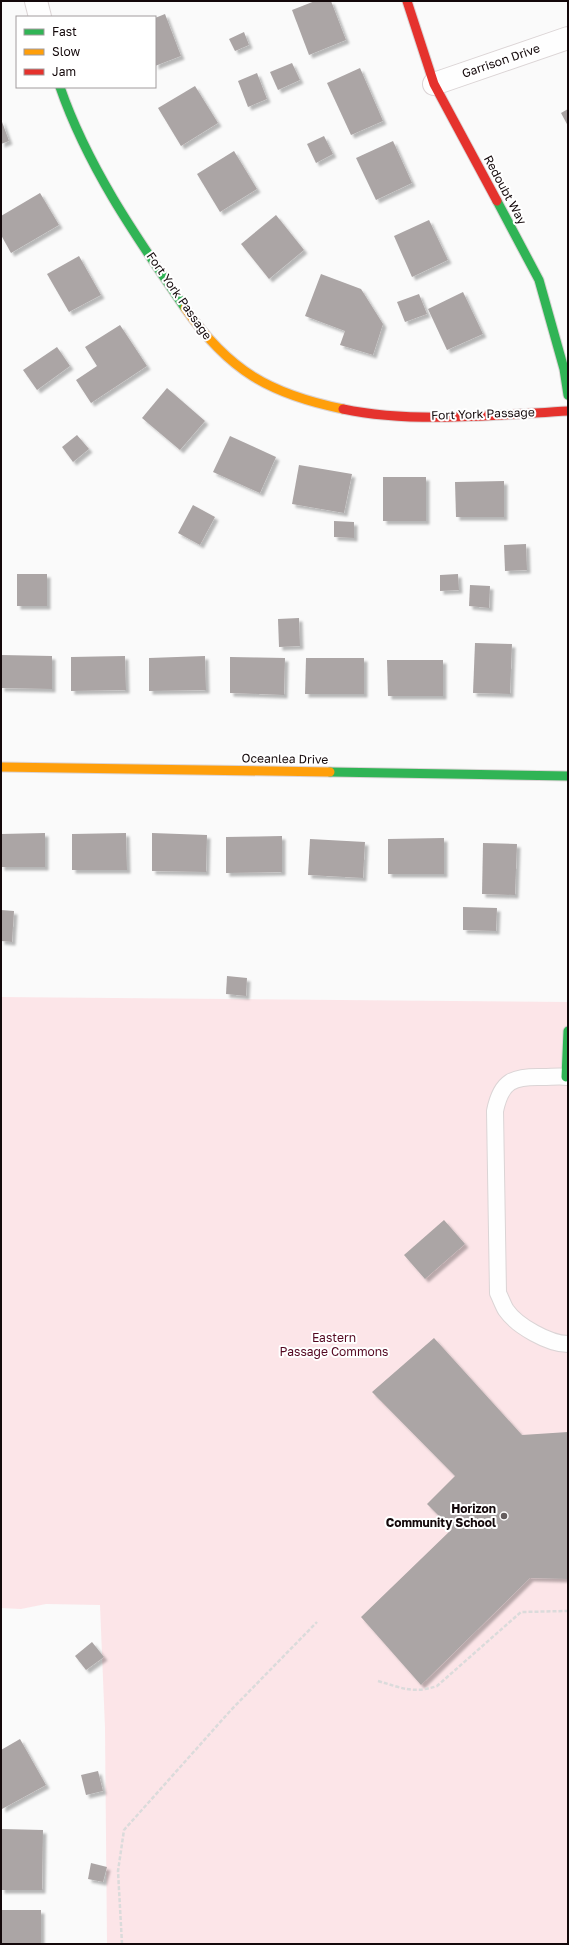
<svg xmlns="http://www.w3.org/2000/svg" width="569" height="1945" font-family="'Golos Text',sans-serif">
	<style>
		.green { fill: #fce5e8 }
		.building { fill: #aba5a5; filter: url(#shadow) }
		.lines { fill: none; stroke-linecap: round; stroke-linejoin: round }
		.lane-casing { stroke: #dbd4d5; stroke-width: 18 }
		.street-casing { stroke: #dbd4d5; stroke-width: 24 }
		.fast-casing { stroke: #dbd4d5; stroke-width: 11 }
		.slow-casing { stroke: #dbd4d5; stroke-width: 11 }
		.jam-casing { stroke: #dbd4d5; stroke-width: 11 }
		.path { stroke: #dbdbdb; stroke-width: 2.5; stroke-dasharray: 4 2; stroke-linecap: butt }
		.lane { stroke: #fefefe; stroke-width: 16 }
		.street { stroke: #fefefe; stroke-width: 22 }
		.fast { stroke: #30b455; stroke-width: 9 }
		.slow { stroke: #ff9f0a; stroke-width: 9 }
		.jam { stroke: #e5322d; stroke-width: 9 }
		.poi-dot { fill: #645d5e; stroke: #fff; stroke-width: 1.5 }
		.labels { text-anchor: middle; stroke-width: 4; stroke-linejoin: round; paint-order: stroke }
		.street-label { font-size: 12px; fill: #13080a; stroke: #fff }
		.park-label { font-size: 12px; fill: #530720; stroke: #fff }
		.poi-label { font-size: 12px; font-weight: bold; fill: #13080a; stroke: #fff; text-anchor: end }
	</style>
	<defs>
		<filter id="shadow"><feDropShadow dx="3.5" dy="3.5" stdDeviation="1" flood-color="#0004"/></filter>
	</defs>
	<rect width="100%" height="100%" fill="#fafafa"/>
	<polygon class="green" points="1,997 568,1002 568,1944 107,1944 105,1728 100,1605 46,1604 21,1609 1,1608"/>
	<g class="building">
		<polygon points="315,1 331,1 346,40 309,55 292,10"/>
		<polygon points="165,14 181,56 155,66 155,18"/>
		<polygon points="244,32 249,45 235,51 229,39"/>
		<polygon points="292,63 300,80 278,90 270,72"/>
		<polygon points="360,68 383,121 351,135 327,83"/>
		<polygon points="257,73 267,99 248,107 238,81"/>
		<polygon points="195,86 218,123 181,146 158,108"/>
		<polygon points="568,109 568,126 561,113"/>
		<polygon points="1,119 9,141 1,144"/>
		<polygon points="324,136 333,154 316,163 307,144"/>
		<polygon points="393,141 412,183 376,200 356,158"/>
		<polygon points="234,151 257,189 220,212 197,174"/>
		<polygon points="40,193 59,225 11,253 1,235 1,216"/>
		<polygon points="276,215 304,250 269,279 241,244"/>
		<polygon points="429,220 448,260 412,277 394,236"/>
		<polygon points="79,256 101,295 69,312 47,274"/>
		<polygon points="321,274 361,289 383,324 373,355 340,345 345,331 305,316"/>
		<polygon points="463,292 483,334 447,350 428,309"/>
		<polygon points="419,294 427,314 405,322 397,302"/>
		<polygon points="120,325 147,366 91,403 76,380 97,366 85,347"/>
		<polygon points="57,347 70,366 37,390 23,370"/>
		<polygon points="167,388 205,421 180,450 142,418"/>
		<polygon points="77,435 89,449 73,462 62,447"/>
		<polygon points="230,436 276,457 260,493 213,472"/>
		<polygon points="299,465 352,474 344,513 292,504"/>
		<rect x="383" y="477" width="43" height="44"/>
		<polygon points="504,481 504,517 456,517 455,482"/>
		<polygon points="193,505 215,517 200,545 178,533"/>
		<polygon points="334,521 354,522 354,538 334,537"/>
		<polygon points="526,544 527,570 505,571 504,545"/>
		<rect x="17" y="574" width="30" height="32"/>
		<polygon points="458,574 459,590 440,591 440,575"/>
		<polygon points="470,585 490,586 489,608 469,606"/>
		<polygon points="299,618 300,646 279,647 278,619"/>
		<polygon points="475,643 512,644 510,694 473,693"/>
		<polygon points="1,655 52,656 52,689 1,688"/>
		<polygon points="125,656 126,690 71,691 71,657"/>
		<polygon points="205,656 206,690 149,691 149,658"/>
		<polygon points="230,657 285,658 284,695 230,693"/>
		<polygon points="306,658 364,658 364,694 305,694"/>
		<polygon points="387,660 443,660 443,696 388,696"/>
		<polygon points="45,833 45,867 1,867 1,834"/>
		<polygon points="126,833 127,870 72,870 72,834"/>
		<polygon points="152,833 207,835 206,872 152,871"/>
		<polygon points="282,836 282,872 226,873 226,837"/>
		<polygon points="444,838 444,874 388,874 388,839"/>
		<polygon points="310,839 365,842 363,878 308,875"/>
		<polygon points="483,843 517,844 515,895 482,894"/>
		<polygon points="463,907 497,908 496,931 463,930"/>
		<polygon points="1,910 14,911 12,942 1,941"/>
		<polygon points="227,976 247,978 246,996 226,994"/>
		<polygon points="444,1220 465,1244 425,1279 404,1255"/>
		<polygon points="434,1338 522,1435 568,1432 568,1579 530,1578 421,1685 361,1617 452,1529 427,1504 455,1476 372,1392"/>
		<polygon points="92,1642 104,1657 86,1670 75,1656"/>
		<polygon points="20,1739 46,1785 2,1809 1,1750"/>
		<polygon points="98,1771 103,1791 86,1795 81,1775"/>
		<polygon points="1,1829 43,1830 42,1890 1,1890"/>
		<polygon points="91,1863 107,1867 103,1882 88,1879"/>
		<rect x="1" y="1910" width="40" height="34"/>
	</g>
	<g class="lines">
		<defs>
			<path id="lane" d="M 568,1077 C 560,1076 551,1077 543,1077 C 513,1076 501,1081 495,1111 L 498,1293 C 501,1299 503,1305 506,1310 C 517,1326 549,1344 568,1344"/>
			<g id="street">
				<polyline points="36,1 40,17"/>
				<polyline points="434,84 568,38"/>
			</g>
			<g id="fast">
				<path d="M 60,87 C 88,168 137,238 185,308"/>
				<polyline points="497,201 539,280 564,369 568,395"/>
				<polyline points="330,772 568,776"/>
				<polyline points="566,1077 568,1031"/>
			</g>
			<g id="slow">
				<path d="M 185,308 C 229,371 270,394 343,409"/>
				<polyline points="1,767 330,772"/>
			</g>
			<g id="jam">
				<polyline points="407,1 434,84 497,201"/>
				<path d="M 343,409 C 413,424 497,415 568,411"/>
			</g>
		</defs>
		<use href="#lane" class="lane-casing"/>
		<use href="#street" class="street-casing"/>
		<use href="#fast" class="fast-casing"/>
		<use href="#slow" class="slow-casing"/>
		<use href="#jam" class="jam-casing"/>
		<g class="path">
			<path d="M 378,1681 C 402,1688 413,1694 437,1686 L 521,1612 L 568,1611"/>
			<polyline points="122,1944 118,1871 124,1830 231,1710 317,1622"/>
		</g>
		<use href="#lane" class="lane"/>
		<use href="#street" class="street"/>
		<use href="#fast" class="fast"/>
		<use href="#slow" class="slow"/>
		<use href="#jam" class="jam"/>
	</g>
	<circle class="poi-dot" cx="504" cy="1516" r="4"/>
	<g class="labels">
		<g class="street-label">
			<text transform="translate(501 61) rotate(-19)" y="4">Garrison Drive</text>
			<text transform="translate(505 190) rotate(62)" y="4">Redoubt Way</text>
			<text transform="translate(179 296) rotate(55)" y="4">Fort York Passage</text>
			<text transform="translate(483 414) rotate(-2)" y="4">Fort York Passage</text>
			<text transform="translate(285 759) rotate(1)" y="4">Oceanlea Drive</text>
		</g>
		<g class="park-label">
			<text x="334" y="1342">Eastern<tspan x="334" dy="14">Passage Commons</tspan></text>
		</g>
		<g class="poi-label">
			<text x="496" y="1513">Horizon<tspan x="496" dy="14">Community School</tspan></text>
		</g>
	</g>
	<rect width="569" height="1945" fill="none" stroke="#13080a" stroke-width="4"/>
	<rect x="16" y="16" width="140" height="72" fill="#ffffff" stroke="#a19c9d"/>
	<rect x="24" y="29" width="20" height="6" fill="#30b455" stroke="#a19c9d"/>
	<text x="52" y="36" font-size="12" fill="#13080a">Fast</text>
	<rect x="24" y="49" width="20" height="6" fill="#ff9f0a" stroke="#a19c9d"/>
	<text x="52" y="56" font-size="12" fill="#13080a">Slow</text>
	<rect x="24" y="69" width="20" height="6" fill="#e5322d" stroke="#a19c9d"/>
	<text x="52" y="76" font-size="12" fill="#13080a">Jam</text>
</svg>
